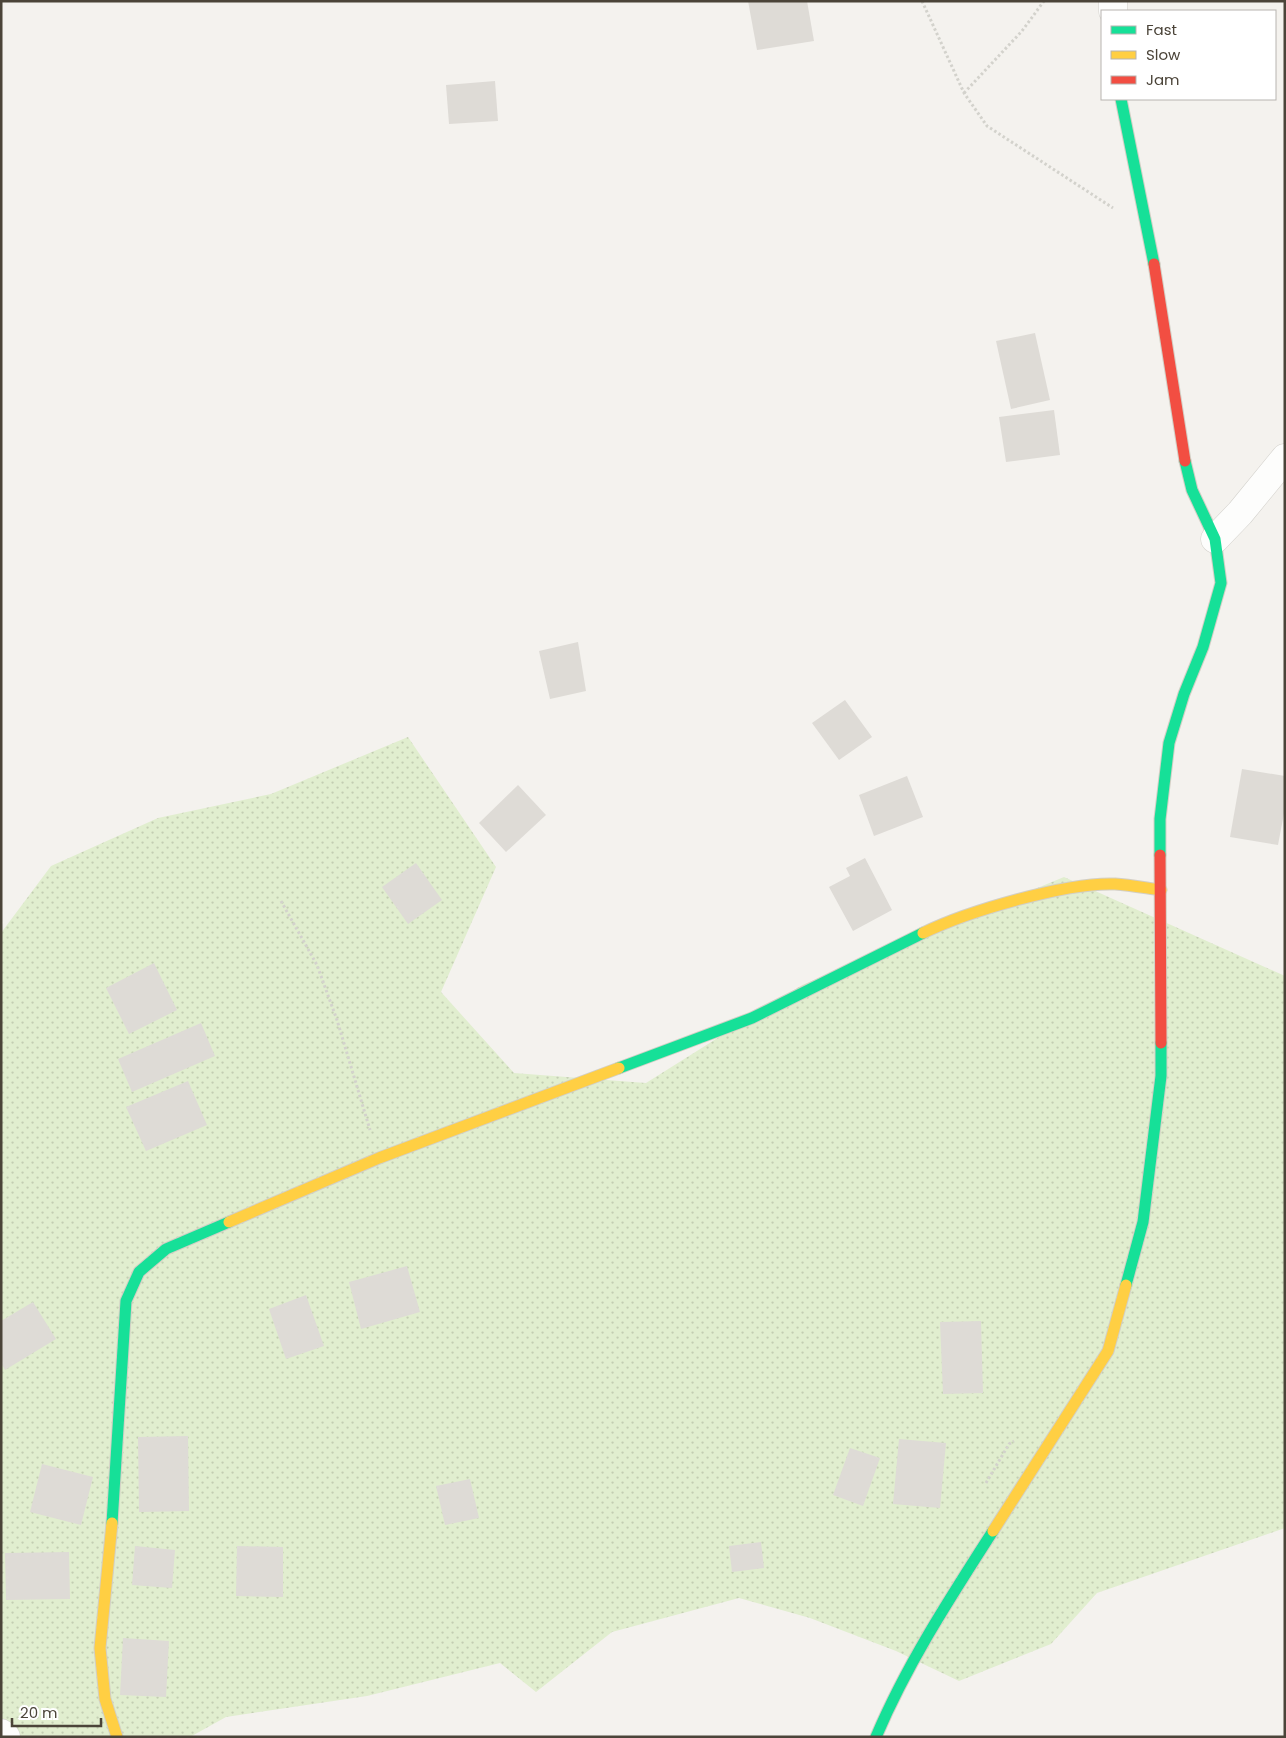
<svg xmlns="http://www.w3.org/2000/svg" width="1286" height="1738" font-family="Poppins,sans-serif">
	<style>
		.grass { fill: url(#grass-dots) }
		.building { fill: #dedbd6 }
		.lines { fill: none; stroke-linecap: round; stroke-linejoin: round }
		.street-casing { stroke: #d2d0cb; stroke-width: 29 }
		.fast-casing { stroke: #d3cfc5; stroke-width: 13 }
		.slow-casing { stroke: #d3cfc5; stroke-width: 13 }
		.jam-casing { stroke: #d3cfc5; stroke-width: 13 }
		.path { stroke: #d3d2cc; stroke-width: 3; stroke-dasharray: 2.5 2.5; stroke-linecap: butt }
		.street { stroke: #fdfdfc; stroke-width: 28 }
		.fast { stroke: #16e098; stroke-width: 11 }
		.slow { stroke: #ffcf43; stroke-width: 11 }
		.jam { stroke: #f24e42; stroke-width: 11 }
	</style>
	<defs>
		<pattern id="grass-dots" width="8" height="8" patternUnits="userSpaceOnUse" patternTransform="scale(1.25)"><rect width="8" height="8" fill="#e1eecf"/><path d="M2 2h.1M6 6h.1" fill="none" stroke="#c3cdb2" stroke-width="1.8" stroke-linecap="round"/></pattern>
	</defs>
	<rect width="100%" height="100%" fill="#f4f2ee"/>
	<polygon class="grass" points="408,737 496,867 441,992 514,1073 646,1083 802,985 1064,877 1285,976 1285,1528 1097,1593 1051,1644 959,1681 896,1651 810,1618 739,1598 612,1632 536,1692 500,1663 367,1696 226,1717 190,1737 1,1737 1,933 51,866 158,818 271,794"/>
	<g class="building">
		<polygon points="748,1 807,1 814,41 757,50"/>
		<polygon points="495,81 498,121 449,124 446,85"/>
		<polygon points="1035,333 1050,400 1011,409 996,341"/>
		<polygon points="1054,410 1060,455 1006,462 999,417"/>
		<polygon points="578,642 586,691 550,699 539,651"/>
		<polygon points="845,700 872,737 839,760 812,723"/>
		<polygon points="1242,769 1285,776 1285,808 1278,845 1230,837"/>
		<polygon points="907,776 923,817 874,836 859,795"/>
		<polygon points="518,785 546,815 506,852 479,823"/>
		<polygon points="865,858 892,910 853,931 829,887 850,876 846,868"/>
		<polygon points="416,863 442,900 408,924 382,887"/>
		<polygon points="154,963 177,1010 129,1034 106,988"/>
		<polygon points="201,1023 215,1056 132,1092 118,1059"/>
		<polygon points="188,1081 207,1125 146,1151 126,1107"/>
		<polygon points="407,1266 420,1312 361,1329 349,1282"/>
		<polygon points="306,1295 324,1346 286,1359 269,1309"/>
		<polygon points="33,1302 56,1339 5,1370 1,1363 1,1321"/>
		<polygon points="981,1321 983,1393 943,1394 940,1322"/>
		<polygon points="188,1436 189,1511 139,1512 138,1437"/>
		<polygon points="899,1439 946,1443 940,1508 893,1504"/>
		<polygon points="850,1448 880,1458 863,1506 833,1495"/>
		<polygon points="42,1464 93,1477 81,1525 30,1512"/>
		<polygon points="470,1479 479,1518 445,1525 436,1486"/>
		<polygon points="761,1542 764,1568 732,1572 729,1546"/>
		<polygon points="135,1546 175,1550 172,1588 132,1585"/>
		<polygon points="237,1546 283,1547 283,1597 236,1596"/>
		<polygon points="69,1552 70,1599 6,1600 5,1553"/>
		<polygon points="123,1638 169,1641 166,1697 120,1695"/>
	</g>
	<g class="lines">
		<defs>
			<g id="street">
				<polyline points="1113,11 1113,1"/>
				<polyline points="1215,539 1240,513 1285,458"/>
				<polyline points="1,1733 6,1737"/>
			</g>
			<g id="fast">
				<polyline points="1121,99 1154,264"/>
				<polyline points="1160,855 1160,819 1169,743 1184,694 1203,647 1221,583 1215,539 1192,490 1185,461"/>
				<polyline points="619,1068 752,1018 923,933"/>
				<polyline points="1126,1285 1143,1222 1161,1076 1161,1043"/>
				<polyline points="112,1523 126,1301 139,1272 166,1249 229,1222"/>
				<path d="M 876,1737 C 907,1664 950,1598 993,1531"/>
			</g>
			<g id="slow">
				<path d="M 923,933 C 968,911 1067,882 1115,884 C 1130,885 1146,888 1161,890"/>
				<polyline points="229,1222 379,1158 619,1068"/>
				<polyline points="112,1523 100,1648 105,1699 117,1737"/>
				<polyline points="993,1531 1108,1351 1126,1285"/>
			</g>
			<g id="jam">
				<polyline points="1154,264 1185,461"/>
				<polyline points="1160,855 1161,1043"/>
			</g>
		</defs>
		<use href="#street" class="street-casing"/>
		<use href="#fast" class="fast-casing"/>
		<use href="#slow" class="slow-casing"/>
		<use href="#jam" class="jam-casing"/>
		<g class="path">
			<polyline points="922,1 964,93 987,126 1113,208"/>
			<polyline points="964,93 1022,31 1044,1"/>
			<polyline points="281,901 317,965 337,1020 370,1130"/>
			<polyline points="986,1483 1009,1444 1014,1441"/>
		</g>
		<use href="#street" class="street"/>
		<use href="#fast" class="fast"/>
		<use href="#slow" class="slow"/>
		<use href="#jam" class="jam"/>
	</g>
	<rect width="1286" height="1738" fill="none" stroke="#4b4439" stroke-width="5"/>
	<rect x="1101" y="10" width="175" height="90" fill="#ffffff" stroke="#b7b4b0"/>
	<rect x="1111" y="26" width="25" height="8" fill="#16e098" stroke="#b7b4b0"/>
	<text x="1146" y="35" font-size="15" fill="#4b4439">Fast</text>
	<rect x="1111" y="51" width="25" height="8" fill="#ffcf43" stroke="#b7b4b0"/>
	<text x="1146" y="60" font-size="15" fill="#4b4439">Slow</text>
	<rect x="1111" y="76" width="25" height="8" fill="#f24e42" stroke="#b7b4b0"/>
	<text x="1146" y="85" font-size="15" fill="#4b4439">Jam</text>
	<path d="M12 1718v8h89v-8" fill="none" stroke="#4b4439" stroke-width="2.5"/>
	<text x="20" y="1718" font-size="15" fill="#4b4439" stroke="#ffffff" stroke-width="4" paint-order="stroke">20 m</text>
</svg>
